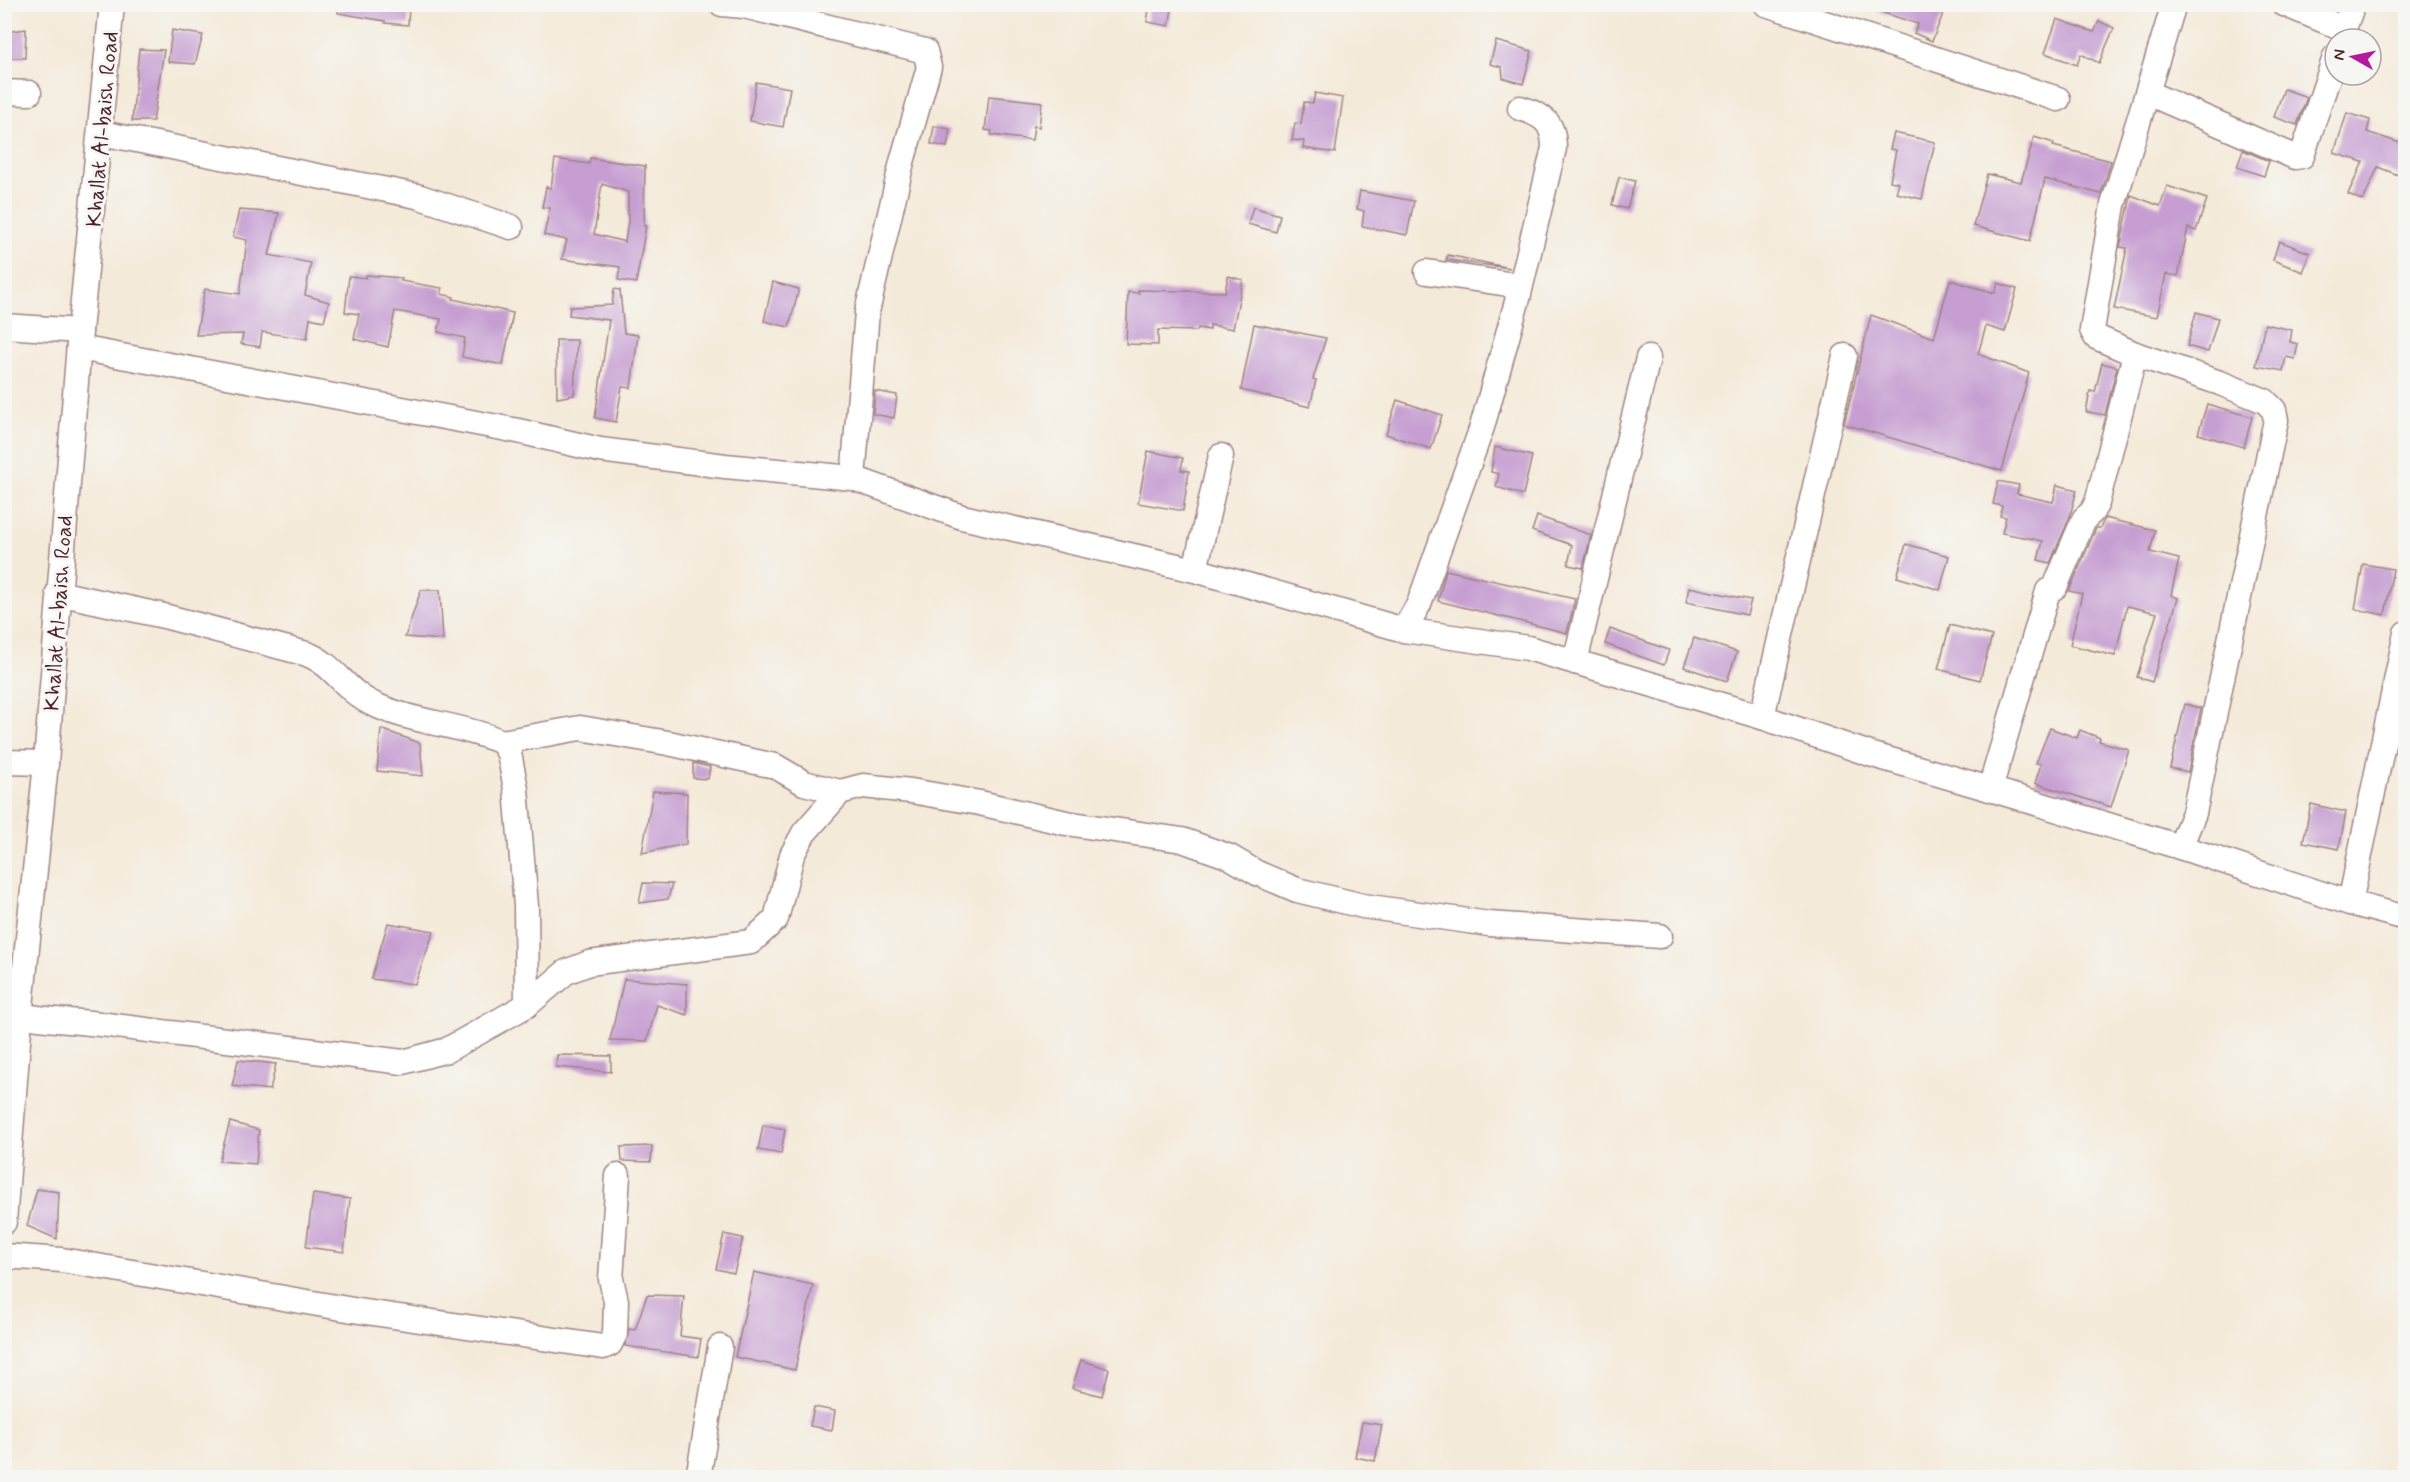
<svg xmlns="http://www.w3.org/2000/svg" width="2410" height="1482" font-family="Mynerve,sans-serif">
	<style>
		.building { fill: #c69ed2; fill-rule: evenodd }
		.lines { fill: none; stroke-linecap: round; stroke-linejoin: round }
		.minor-casing { stroke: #9f8482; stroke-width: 27 }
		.minor { stroke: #fff; stroke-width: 24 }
		.labels { text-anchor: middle; stroke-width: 6; stroke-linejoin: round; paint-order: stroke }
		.street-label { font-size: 22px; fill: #4a1f2b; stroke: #f6f6f2 }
	</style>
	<rect width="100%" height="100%" fill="#f6f6f2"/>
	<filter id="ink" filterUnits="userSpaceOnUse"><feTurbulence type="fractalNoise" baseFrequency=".0167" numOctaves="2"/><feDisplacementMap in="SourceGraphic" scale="12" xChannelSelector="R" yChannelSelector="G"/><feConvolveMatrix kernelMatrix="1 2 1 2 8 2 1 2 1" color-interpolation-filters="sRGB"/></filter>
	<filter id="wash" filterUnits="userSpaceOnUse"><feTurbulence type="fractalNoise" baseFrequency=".008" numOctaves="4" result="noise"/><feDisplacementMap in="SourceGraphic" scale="24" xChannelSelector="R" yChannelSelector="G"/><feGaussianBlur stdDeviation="1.35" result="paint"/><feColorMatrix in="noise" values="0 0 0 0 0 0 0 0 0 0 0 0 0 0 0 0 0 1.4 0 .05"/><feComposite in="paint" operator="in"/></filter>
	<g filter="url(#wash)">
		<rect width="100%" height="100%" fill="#f4ead9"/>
		<g id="blocks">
			<g class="building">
				<polygon points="339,4 409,4 408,25 385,23 385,21 338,13"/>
				<polygon points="1150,4 1173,4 1169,26 1147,22"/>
				<polygon points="1868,4 1940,4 1938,11 1943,14 1932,41 1914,33 1918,24 1868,8"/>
				<polygon points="2057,19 2094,32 2099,21 2114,28 2099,63 2081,54 2077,65 2045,53"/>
				<polygon points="26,29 25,58 4,58 4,32"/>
				<polygon points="172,30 203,35 195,64 168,62"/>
				<polygon points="1496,41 1532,51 1523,84 1503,78 1502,67 1490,64"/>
				<polygon points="139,49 164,50 153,121 132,121"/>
				<polygon points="756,82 790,88 783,127 750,121"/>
				<polygon points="2284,89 2307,97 2297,125 2274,117"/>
				<polygon points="1315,93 1343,98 1335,153 1303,148 1304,141 1292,140 1295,123 1301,124 1304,102 1313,103"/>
				<polygon points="989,96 1042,102 1039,127 1034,126 1032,140 991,135 992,131 985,130"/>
				<polygon points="2347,113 2370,120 2367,132 2406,145 2398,175 2378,167 2363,201 2348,194 2363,162 2334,153"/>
				<polygon points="934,126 950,129 947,147 931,144"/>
				<polygon points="1894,133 1935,142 1922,199 1896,193 1899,183 1890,181 1896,150 1890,149"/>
				<polygon points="2034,137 2054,143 2053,146 2111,161 2101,194 2045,179 2030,241 1973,226 1987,174 2021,182"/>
				<polygon points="2243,150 2269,161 2264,176 2237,167"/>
				<path d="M 590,158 L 645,166 L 644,226 L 646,226 L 636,283 L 618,280 L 620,267 L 562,259 L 567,240 L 544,235 L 550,208 L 542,207 L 546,187 L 551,188 L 555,159 L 589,164 ZM 602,184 L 628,192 L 628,221 L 625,242 L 594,234 Z"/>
				<polygon points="1619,177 1635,181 1627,209 1612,205"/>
				<polygon points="2167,186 2207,199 2196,231 2188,228 2178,276 2166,274 2157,317 2114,309 2127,248 2120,247 2131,195 2160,206"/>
				<polygon points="1360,191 1414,201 1407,235 1362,226 1364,211 1357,209"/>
				<polygon points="1253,207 1280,215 1276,232 1248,224"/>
				<polygon points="239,210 279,213 269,255 311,263 305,295 329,302 324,321 310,318 307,339 262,332 260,347 241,344 243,334 196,335 205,289 240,294 247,240 233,237"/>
				<polygon points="2279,241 2310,253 2303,272 2273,260"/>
				<polygon points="1448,255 1510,268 1446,260"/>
				<polygon points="366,275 402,278 401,281 442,288 441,294 454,297 453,299 513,313 503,365 462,357 465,338 438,332 441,319 395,311 388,347 354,339 359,314 345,312 349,276 366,278"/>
				<polygon points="1228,276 1243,280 1233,329 1210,325 1210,330 1198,328 1197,331 1158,330 1158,345 1126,344 1128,292 1139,293 1138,290 1225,292"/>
				<polygon points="1950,280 1995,293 1998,283 2017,289 2005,332 1986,326 1978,354 2029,373 2002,471 1844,424 1871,315 1934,338"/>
				<polygon points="773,282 799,289 789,327 764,321"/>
				<polygon points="614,289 620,290 624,333 638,335 631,388 622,387 616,422 595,418 609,320 569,315 570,307 612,305"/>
				<polygon points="2196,312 2218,318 2208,352 2187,346"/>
				<polygon points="1254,324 1326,338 1313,379 1316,380 1310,407 1241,390"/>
				<polygon points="2265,324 2292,330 2290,342 2298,344 2295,359 2286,357 2283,371 2256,366"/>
				<polygon points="556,340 577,340 574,395 557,398"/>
				<polygon points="2102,363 2117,367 2105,415 2086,412 2090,391 2095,392"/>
				<polygon points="875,391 897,395 894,418 873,414"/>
				<polygon points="1397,400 1442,415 1431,449 1386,434"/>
				<polygon points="2207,404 2252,417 2244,447 2198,434"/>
				<polygon points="1495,447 1532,456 1523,495 1496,487 1499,474 1491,472"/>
				<polygon points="1148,451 1183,458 1181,470 1189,471 1183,511 1138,503"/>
				<polygon points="1998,481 2019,485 2017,494 2053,502 2057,485 2077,490 2069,519 2050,563 2038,560 2043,541 2002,533 2006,517 2000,516 2002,506 1993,504"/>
				<polygon points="1537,516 1591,535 1583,568 1568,565 1572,545 1532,531"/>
				<polygon points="2105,518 2155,530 2150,552 2179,559 2171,595 2178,598 2152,682 2137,677 2157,613 2127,606 2115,656 2070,645 2082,594 2069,591 2096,528 2100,528"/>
				<polygon points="1906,544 1949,556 1940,590 1897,577"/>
				<polygon points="2363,564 2393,569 2385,615 2355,609"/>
				<polygon points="1446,570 1575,599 1567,633 1438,601"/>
				<polygon points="1689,587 1751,600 1747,615 1686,602"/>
				<polygon points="421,590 440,590 443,640 405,637"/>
				<polygon points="1950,625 1992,636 1980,680 1938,669"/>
				<polygon points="1610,629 1669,650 1664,665 1605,644"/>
				<polygon points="1694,638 1737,652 1727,681 1684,667"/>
				<polygon points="2185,704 2201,708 2188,772 2170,768"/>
				<polygon points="2050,728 2077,738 2080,730 2100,738 2099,741 2129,750 2111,807 2035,783 2041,764 2036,763"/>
				<polygon points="381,729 420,743 423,776 377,771"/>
				<polygon points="693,763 710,767 708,779 693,778"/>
				<polygon points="653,791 687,793 686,844 642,853"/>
				<polygon points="2311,804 2346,812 2339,849 2303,842"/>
				<polygon points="643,883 672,884 668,899 639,903"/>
				<polygon points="388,923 434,931 415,984 371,979"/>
				<polygon points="624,979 687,984 687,1015 657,1005 647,1041 610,1040"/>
				<polygon points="557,1055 611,1056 611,1072 556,1067"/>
				<polygon points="238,1060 276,1064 270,1090 232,1086"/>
				<polygon points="230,1122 259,1130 256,1164 219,1161"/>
				<polygon points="763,1125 785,1129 781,1154 758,1150"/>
				<polygon points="652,1146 651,1162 622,1161 621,1147"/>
				<polygon points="37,1189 59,1192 57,1239 27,1226"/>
				<polygon points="313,1194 350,1199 344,1252 306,1247"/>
				<polygon points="724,1234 743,1238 734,1273 716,1269"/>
				<polygon points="754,1272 813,1285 795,1370 735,1357"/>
				<polygon points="647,1295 684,1296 680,1336 701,1339 698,1357 625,1346 629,1329 635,1330"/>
				<polygon points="1081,1360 1109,1369 1102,1396 1072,1388"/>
				<polygon points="814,1407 835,1411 832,1430 810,1426"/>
				<polygon points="1362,1422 1382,1425 1375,1461 1355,1457"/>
			</g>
		</g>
	</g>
	<g filter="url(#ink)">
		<use href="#blocks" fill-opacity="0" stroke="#9f8482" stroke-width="1.5"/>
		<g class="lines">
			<defs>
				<g id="minor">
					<polyline points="722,4 744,6 925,51 929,67 902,162 867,312 853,478"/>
					<polyline points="1766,4 2058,99"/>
					<polyline points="2174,4 2113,205 2092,330 2096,337 2135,354 2220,383 2265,401 2274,410 2276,420 2194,813 2180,847"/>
					<polyline points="2284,4 2344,29 2353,4"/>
					<polyline points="4,92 29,93"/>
					<polyline points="2148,93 2295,157 2302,156 2335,57"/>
					<polyline points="101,133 417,196 511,227"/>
					<path d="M 1518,298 L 1554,148 C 1554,122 1543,115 1520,108"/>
					<polyline points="4,326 80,331"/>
					<polyline points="79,348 518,431 600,450 725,466 853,478 962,517 1195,570 1404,630 1528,648 1762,717 1873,755 1990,789 2180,847 2350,903 2406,918"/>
					<polyline points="1195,570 1221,456"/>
					<path d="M 58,593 L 164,616 L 307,654 C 334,664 346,692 373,704 C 413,723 461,724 502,742 L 509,753 L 516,789 L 526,906 L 527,1005"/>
					<polyline points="1404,630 1419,604 1482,427 1518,298 1516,289 1508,284 1427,272"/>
					<polyline points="1575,662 1648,358"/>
					<polyline points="1762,717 1845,356"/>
					<polyline points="502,742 580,728 668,743 775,766 804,783 840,792"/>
					<polyline points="4,762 46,763"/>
					<polyline points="1990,789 2048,591 2055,587 2084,519 2092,512 2097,503 2135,354"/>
					<polyline points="2350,903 2406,633"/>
					<path d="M 4,1011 C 38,1021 74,1020 108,1025 C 206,1038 304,1050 403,1062 L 447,1050 L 527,1005 L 566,972 L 589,963 L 751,942 L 776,919 L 792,855 L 804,833 L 840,792 L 863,786 L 911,791 L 980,803 L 1066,823 L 1182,840 L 1230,857 L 1257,873 L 1297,890 L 1363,906 L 1489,924 L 1660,936"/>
					<polyline points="4,1222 20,1016 46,763 80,331 112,4"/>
					<polyline points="4,1256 62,1260 359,1311 603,1347 610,1344 615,1334 616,1301 611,1279 618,1176"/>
					<polyline points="698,1478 720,1347"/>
				</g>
			</defs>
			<use href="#minor" class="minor-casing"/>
			<use href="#minor" class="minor"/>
		</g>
	</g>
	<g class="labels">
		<g class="street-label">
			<text transform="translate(101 129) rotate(-85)" y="8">Khallat Al-baish Road</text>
			<text transform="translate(57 613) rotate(-86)" y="8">Khallat Al-baish Road</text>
		</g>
	</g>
	<rect width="2410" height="1482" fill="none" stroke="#f6f6f2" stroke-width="24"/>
	<g transform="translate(2353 57) rotate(279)"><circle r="28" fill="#f6f6f2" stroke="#b1a0a2" stroke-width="1.5"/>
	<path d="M0-4.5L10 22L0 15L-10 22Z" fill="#b5179e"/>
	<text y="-9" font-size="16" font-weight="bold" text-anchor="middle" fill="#4a1f2b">N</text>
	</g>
</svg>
